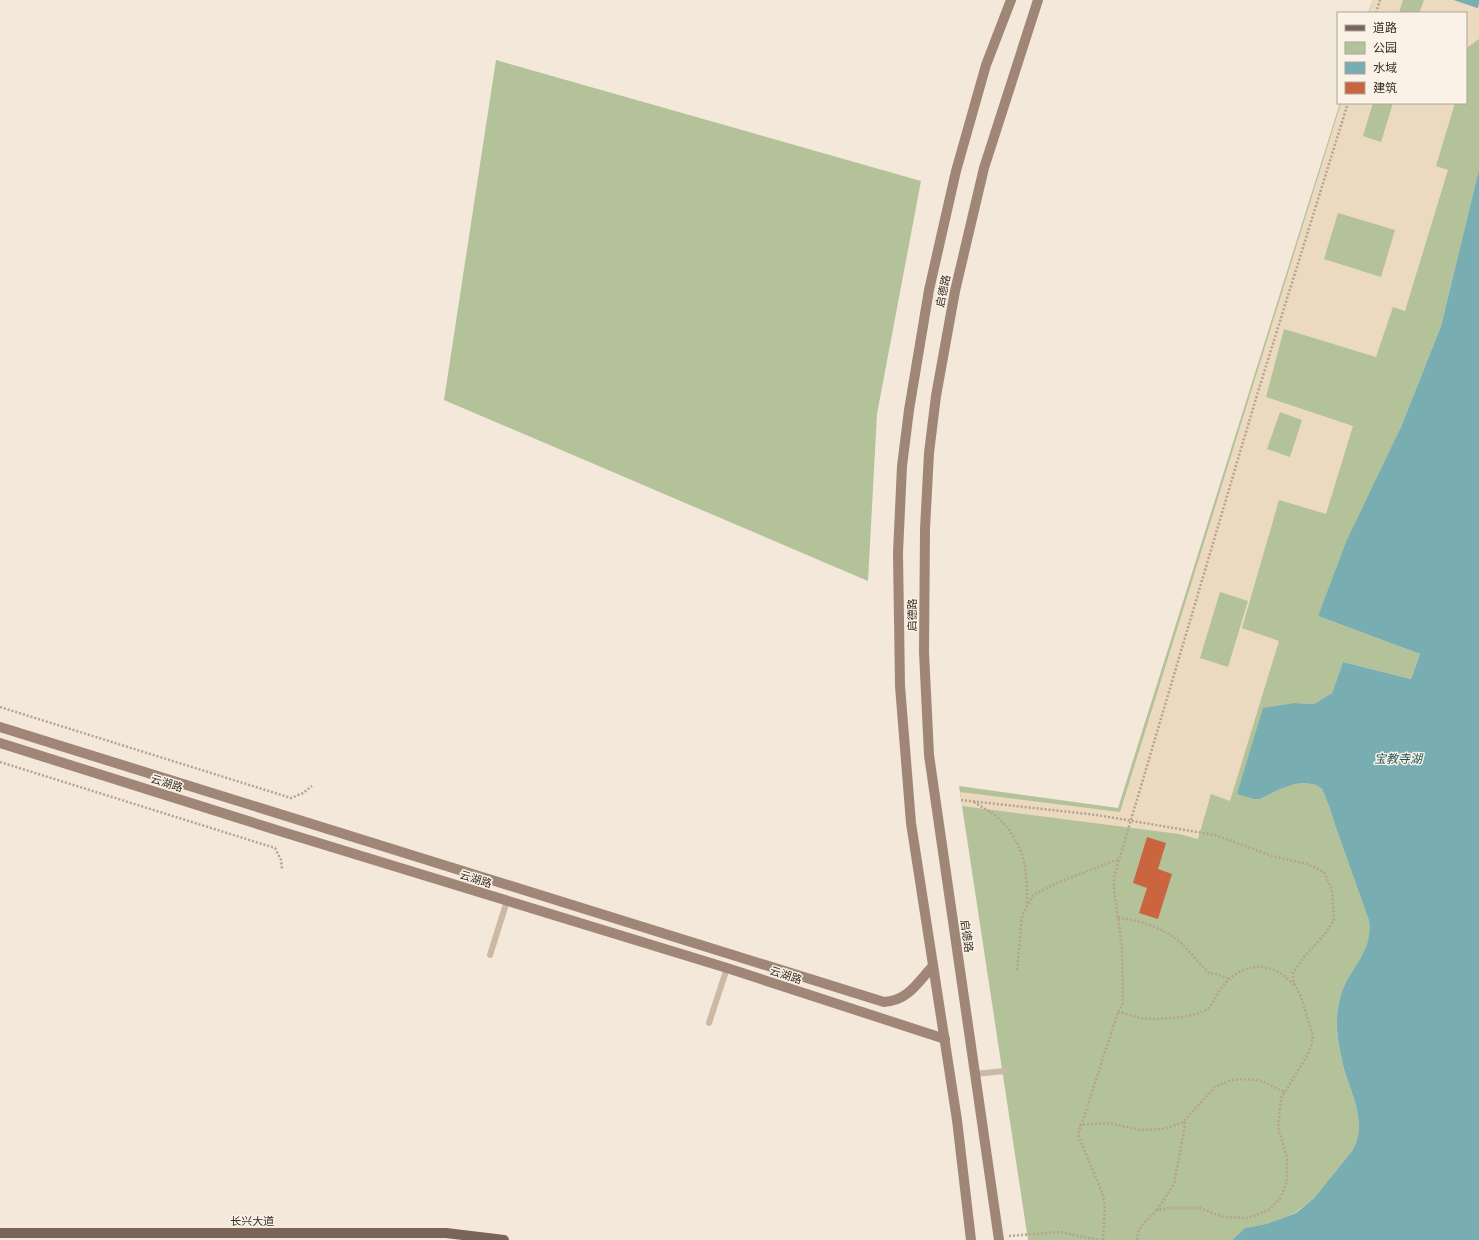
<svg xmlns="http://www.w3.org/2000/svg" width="1479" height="1240" font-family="'Titillium Web','Noto Sans SC',sans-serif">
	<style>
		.green { fill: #b3c299 }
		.plaza { fill: #ebd9c0; fill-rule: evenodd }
		.water { fill: #78adb1 }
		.building { fill: #cb6540 }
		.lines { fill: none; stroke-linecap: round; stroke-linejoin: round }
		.path { stroke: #b7a28f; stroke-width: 2.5; stroke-dasharray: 2 2; stroke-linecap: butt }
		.lane { stroke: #cbb8a5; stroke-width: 6 }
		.secondary { stroke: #9f8677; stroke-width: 10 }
		.primary { stroke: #796457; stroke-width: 10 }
		.labels { text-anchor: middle; stroke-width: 3; stroke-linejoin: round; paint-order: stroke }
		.street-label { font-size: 11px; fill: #372c27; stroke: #faf2e6 }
		.water-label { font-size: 12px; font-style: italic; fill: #1b545a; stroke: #faf2e6 }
	</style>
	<rect width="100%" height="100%" fill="#f3e8da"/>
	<g class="green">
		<path d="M 1373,0 L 1479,0 L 1479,169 L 1441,326 L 1401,427 L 1318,616 L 1420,654 L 1411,679 L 1343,662 L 1332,693 L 1314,704 L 1295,703 L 1237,793 L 1253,799 L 1260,799 L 1278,790 L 1295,784 L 1305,783 L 1316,785 L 1322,789 L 1329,806 L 1335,825 L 1369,921 C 1372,948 1358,961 1346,982 C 1339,995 1336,1015 1337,1030 C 1338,1043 1341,1056 1344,1069 C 1352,1096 1368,1124 1352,1151 L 1314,1198 L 1295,1213 L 1266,1224 L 1245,1228 L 1232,1240 L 1028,1240 L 959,786 L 1118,808 L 1340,103 L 1466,103 L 1466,13 L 1368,13 Z"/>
		<polygon points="496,60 921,181 877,414 868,581 444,400"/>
	</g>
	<g class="plaza">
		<polygon points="1373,0 1403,0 1399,13 1369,13"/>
		<polygon points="1424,0 1454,0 1477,8 1479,4 1479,39 1468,47 1466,53 1466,13 1419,13"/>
		<path d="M 1341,103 L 1373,103 L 1363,136 L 1381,142 L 1393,103 L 1455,103 L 1436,166 L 1448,170 L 1405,311 L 1393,307 L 1376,357 L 1284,329 L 1266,397 L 1353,426 L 1326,514 L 1279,500 L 1242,628 L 1279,641 L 1230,801 L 1211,794 L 1198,839 L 1179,834 L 962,806 L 960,792 L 1120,812 ZM 1338,213 L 1395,230 L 1381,277 L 1324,259 ZM 1280,412 L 1302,420 L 1290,457 L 1267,449 ZM 1220,592 L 1248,601 L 1228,667 L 1200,658 Z"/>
	</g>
	<g class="water">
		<polygon points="1454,0 1479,0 1478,8"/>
		<path d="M 1479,169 L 1479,1240 L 1232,1240 L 1245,1228 L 1266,1224 L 1296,1213 L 1314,1198 L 1352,1151 C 1368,1124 1352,1096 1344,1069 C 1341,1056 1338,1043 1337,1030 C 1336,1015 1339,995 1346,982 C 1358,961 1372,947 1369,921 L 1335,825 L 1329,806 L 1322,789 L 1316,785 L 1305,783 L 1295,784 L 1278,790 L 1260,799 L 1253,799 L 1237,794 L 1263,708 L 1295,703 L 1314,704 L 1332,693 L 1343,662 L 1411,679 L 1420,654 L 1318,616 L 1347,540 L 1401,427 L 1441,326 Z"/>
	</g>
	<polygon class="building" points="1147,837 1166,843 1158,869 1172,874 1158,919 1139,913 1147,888 1133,883"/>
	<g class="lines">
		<g class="path">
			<polyline points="1376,13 1380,0"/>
			<polyline points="0,707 291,798 303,793 312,786"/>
			<polyline points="0,762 275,848 281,860 282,869"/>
			<polyline points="961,800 1097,815 1215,835 1272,856 1307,864 1324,872 1332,890 1334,920 1325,934 1303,958 1293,973 1293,980 1301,997 1313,1036 1311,1046 1307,1056 1281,1098 1278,1127 1287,1157 1287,1181 1281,1197 1269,1210 1248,1218 1223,1217 1200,1208 1169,1208 1157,1210 1142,1225 1138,1232 1137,1240"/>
			<path d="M 974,802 C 981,807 990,811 997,817 C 1026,844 1027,869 1027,905"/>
			<path d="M 1118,918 C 1140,920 1164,928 1181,943 C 1191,953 1200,964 1209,973 L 1216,974 L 1230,979"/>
			<polyline points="1017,970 1022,916 1033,895 1059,882 1119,859"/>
			<path d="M 1118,1012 C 1128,1014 1140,1019 1151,1019 C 1165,1019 1196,1017 1207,1009 C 1213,1005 1215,997 1219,991 C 1233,972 1252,960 1276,971 C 1283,974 1290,981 1295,986"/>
			<polyline points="1079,1125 1109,1123 1140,1130 1165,1129 1183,1122 1215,1087 1231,1080 1244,1079 1262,1081 1284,1092"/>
			<polyline points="1157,1210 1174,1184 1185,1125 1184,1121"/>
			<polyline points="1009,1236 1060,1232 1099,1240"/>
			<polyline points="1103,1240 1105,1206 1102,1192 1078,1135 1118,1012 1123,1003 1122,948 1114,890 1114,877 1257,395 1348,103"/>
		</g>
		<g class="lane">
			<polyline points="490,955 507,901"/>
			<polyline points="709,1023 727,968"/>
			<polyline points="975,1074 1005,1071"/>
		</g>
		<g class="secondary">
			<path d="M 0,727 L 884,1002 C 908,1001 918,982 933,966"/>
			<polyline points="0,743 286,833 727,968 945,1039"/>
			<polyline points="971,1240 957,1120 911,823 900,686 898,553 902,466 909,410 929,290 956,171 986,65 1011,0"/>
			<polyline points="999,1240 929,755 924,652 925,529 929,453 936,396 955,291 984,168 1038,0"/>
		</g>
		<polyline class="primary" points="0,1233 446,1233 504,1240"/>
	</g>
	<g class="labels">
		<g class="street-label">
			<text transform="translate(943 291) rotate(-78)" y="4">启德路</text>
			<text transform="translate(912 615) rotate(-90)" y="4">启德路</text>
			<text transform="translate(167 783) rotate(17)" y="4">云湖路</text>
			<text transform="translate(476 879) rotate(17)" y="4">云湖路</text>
			<text transform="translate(967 936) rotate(82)" y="4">启德路</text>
			<text transform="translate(786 975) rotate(18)" y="4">云湖路</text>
			<text x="252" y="1225">长兴大道</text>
		</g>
		<g class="water-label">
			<text x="1398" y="763">宝教寺湖</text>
		</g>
	</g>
	<rect x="1337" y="12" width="130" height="92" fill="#faf2e6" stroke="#aca39a"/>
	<rect x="1345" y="25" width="20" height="6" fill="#796457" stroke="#aca39a"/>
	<text x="1373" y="32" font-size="12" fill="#372c27">道路</text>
	<rect x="1345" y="42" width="20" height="12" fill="#b3c299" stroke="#aca39a"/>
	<text x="1373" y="52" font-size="12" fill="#372c27">公园</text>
	<rect x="1345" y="62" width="20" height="12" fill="#78adb1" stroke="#aca39a"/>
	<text x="1373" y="72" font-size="12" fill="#372c27">水域</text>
	<rect x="1345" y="82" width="20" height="12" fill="#cb6540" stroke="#aca39a"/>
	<text x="1373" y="92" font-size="12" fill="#372c27">建筑</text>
</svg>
